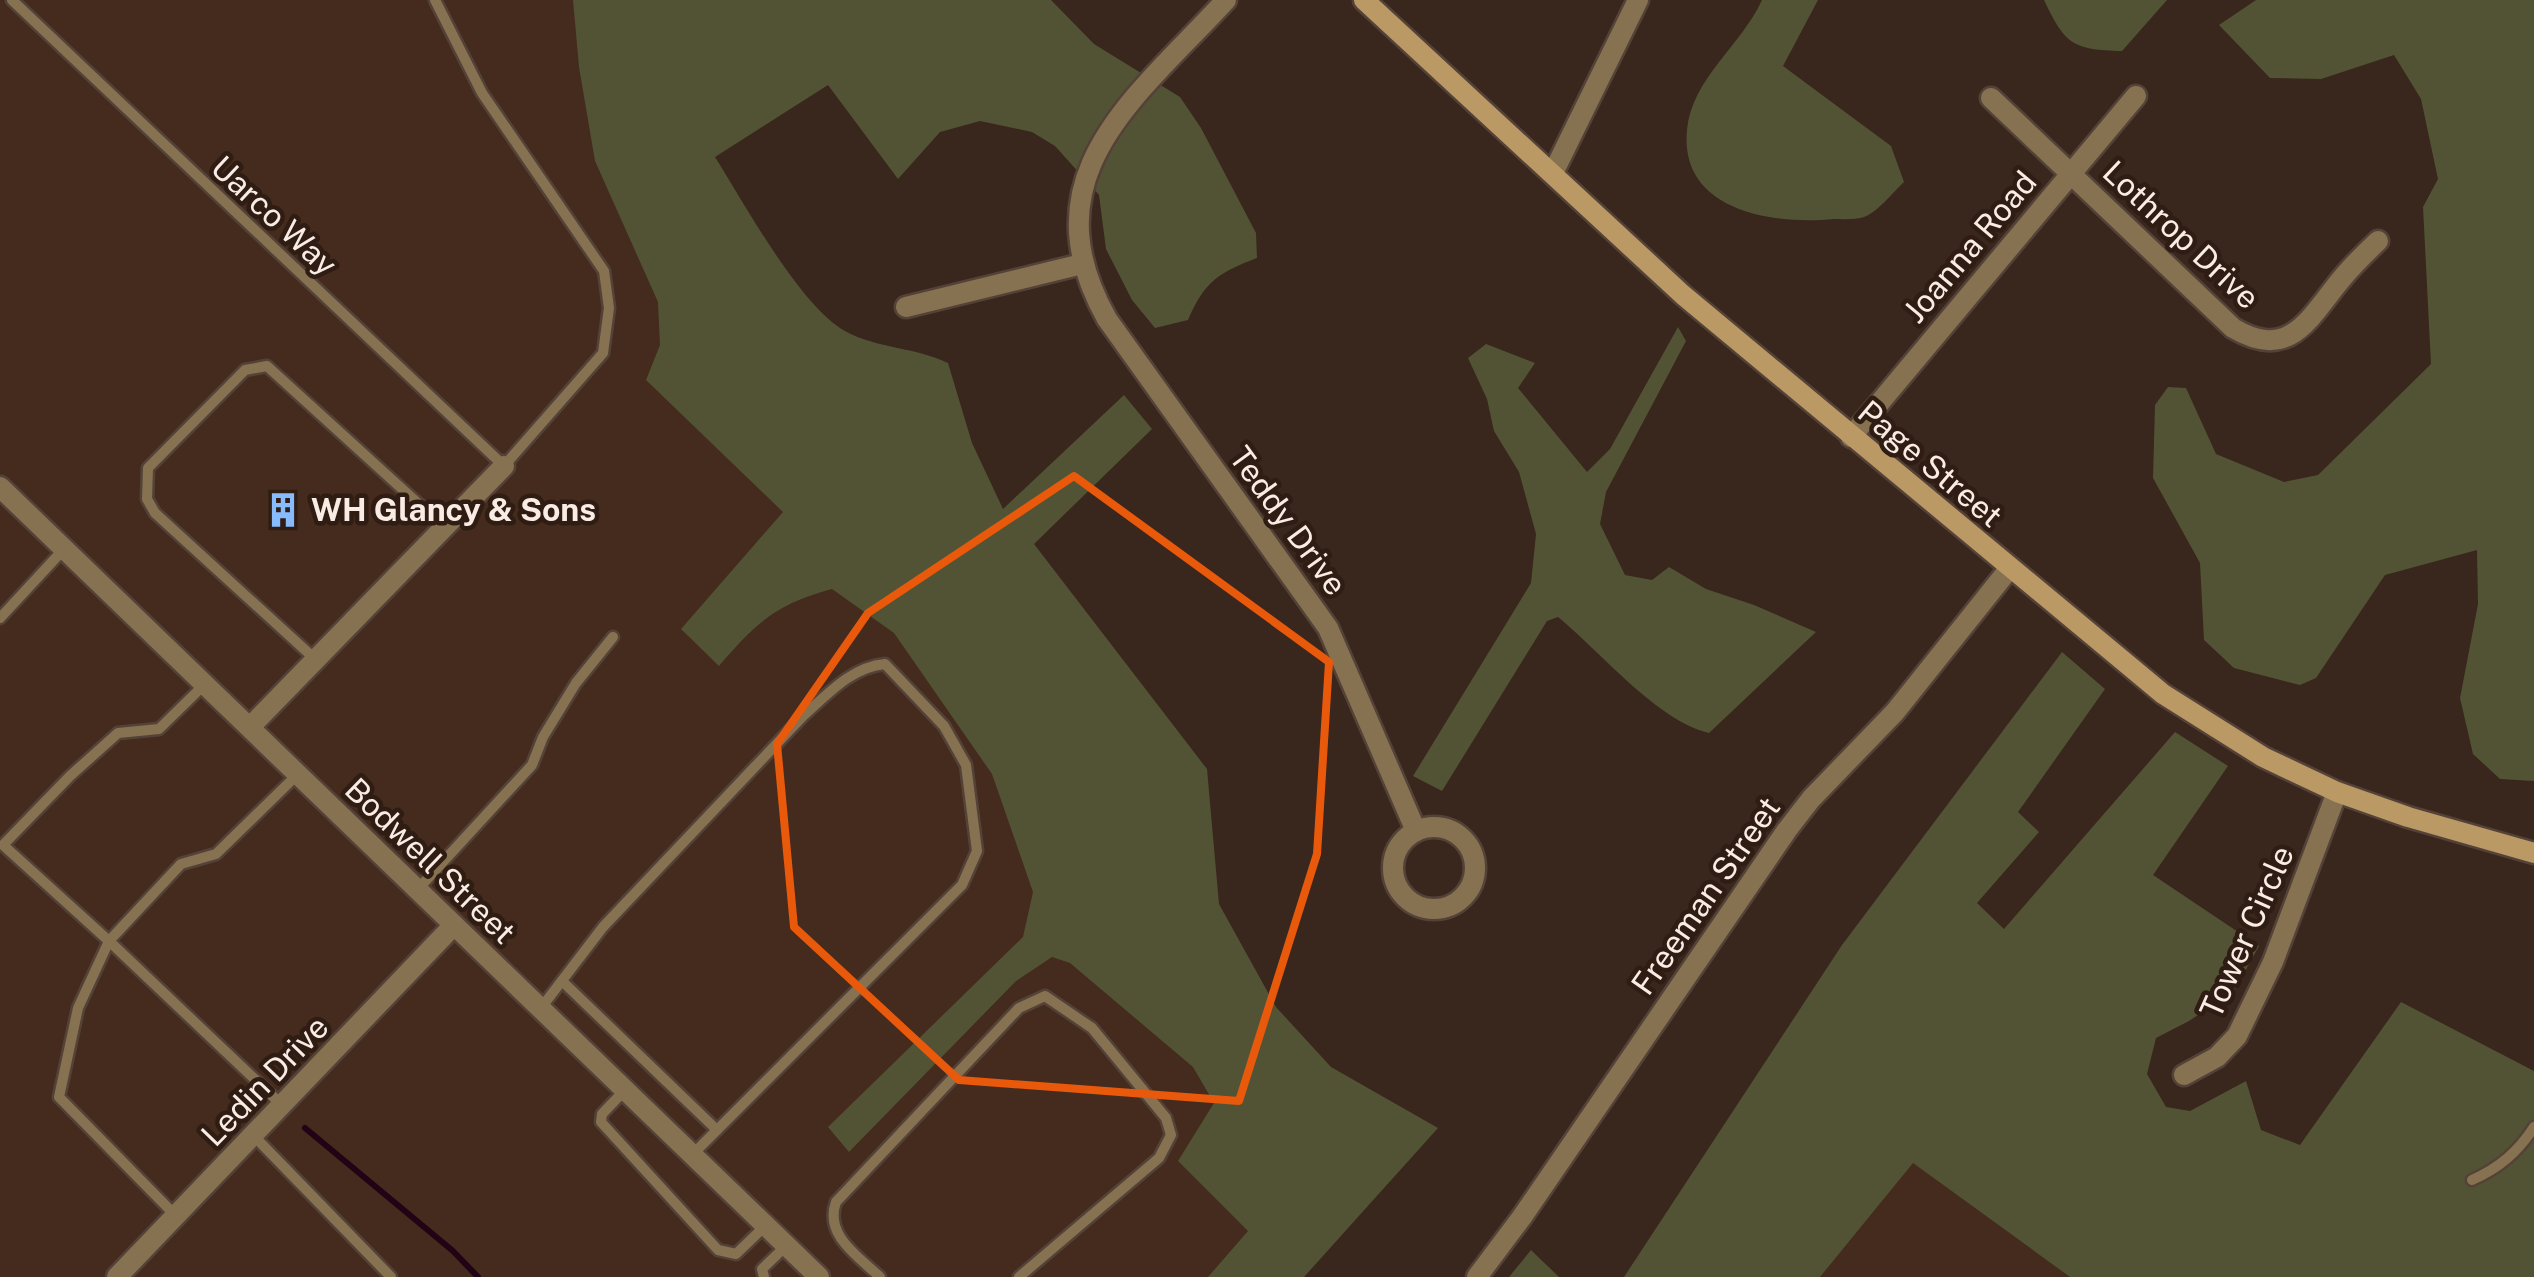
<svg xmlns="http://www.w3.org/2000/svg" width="2534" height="1277" font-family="'Public Sans',sans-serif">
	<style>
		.built { fill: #442b1d }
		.green { fill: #525334 }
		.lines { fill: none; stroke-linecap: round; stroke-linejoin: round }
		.stream { stroke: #200315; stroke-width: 6 }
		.service-casing { stroke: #544238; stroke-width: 15 }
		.minor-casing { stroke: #544238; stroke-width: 25 }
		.tertiary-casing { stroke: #544238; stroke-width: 25 }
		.secondary-casing { stroke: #544238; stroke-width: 25 }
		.service { stroke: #867251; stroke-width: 10 }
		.minor { stroke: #867251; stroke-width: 20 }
		.tertiary { stroke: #867251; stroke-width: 20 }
		.secondary { stroke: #ba9964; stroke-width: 20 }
		.marked { fill: none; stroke: #e8590c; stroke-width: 8; stroke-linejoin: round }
		.labels { text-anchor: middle; stroke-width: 9; stroke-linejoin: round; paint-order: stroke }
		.street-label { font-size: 32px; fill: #f9ece5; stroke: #2f1c12 }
		.poi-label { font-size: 32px; font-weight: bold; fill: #f9ece5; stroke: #2f1c12; text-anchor: start }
	</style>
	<rect width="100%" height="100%" fill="#39261c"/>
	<g class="built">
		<polygon points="0,0 612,0 1314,1202 1236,1277 0,1277"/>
		<polygon points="1912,1162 2070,1277 1820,1277"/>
	</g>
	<g class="green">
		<path d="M 573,0 L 1051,0 L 1094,44 L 1180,97 L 1201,128 L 1256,233 L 1257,258 C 1218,273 1205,281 1188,320 L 1155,328 L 1132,300 L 1106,249 L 1099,195 L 1055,146 L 1032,132 L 980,121 L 940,132 L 898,179 L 828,85 L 715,157 C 744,203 800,306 845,331 C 878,349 915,347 948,363 L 972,443 L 1003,509 L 1124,395 L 1152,429 L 1034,544 L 1207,769 L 1219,904 L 1276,1007 L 1331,1067 L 1438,1128 L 1304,1277 L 1208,1277 L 1248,1231 L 1178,1161 L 1214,1103 L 1193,1067 L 1070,963 L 1052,957 L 1016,981 L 849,1152 L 828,1127 L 1023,937 L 1033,892 L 992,774 L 894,633 L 832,589 C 776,604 756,623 719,666 L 681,629 L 783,512 L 646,380 L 660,345 L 658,302 L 595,161 L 579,67 Z"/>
		<path d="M 1762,0 L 1818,0 L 1783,66 L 1891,146 L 1904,182 C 1893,192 1878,212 1864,217 C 1856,220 1843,219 1834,219 C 1774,225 1679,211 1687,130 C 1692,78 1741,46 1762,0 Z"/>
		<path d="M 2044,0 L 2167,0 L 2122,51 C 2072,50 2065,44 2044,0 Z"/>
		<polygon points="2256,0 2534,0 2534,781 2500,779 2473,754 2460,698 2478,604 2477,550 2385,575 2316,678 2300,685 2234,668 2204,640 2200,563 2153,478 2155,405 2168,387 2186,388 2216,454 2284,482 2318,475 2431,364 2423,207 2438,179 2421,99 2394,55 2321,79 2270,78 2219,25"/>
		<path d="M 1678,327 L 1686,341 L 1606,492 L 1600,524 L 1625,575 L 1652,580 L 1669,567 L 1706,589 L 1754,605 L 1816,632 L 1709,733 C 1656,720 1600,651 1558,617 L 1547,621 L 1442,791 L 1413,776 L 1531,583 L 1536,534 L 1519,472 L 1494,431 L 1487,399 L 1468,358 L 1486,344 L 1535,363 L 1518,388 L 1587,472 L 1610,449 Z"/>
		<polygon points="2062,652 2105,689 2018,812 2039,832 1977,903 2004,929 2175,732 2228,766 2153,875 2259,946 2234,991 2189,1021 2156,1038 2147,1074 2166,1107 2190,1111 2246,1081 2261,1130 2300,1145 2401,1002 2534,1071 2534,1277 2070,1277 1913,1163 1820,1277 1624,1277 1842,945"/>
		<polygon points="1531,1250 1559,1277 1509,1277"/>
	</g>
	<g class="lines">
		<polyline class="stream" points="305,1128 453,1251 478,1277"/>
		<defs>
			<g id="service">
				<polyline points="12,0 504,466 603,353 609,308 604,271 482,93 435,0"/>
				<polyline points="0,618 64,549"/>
				<polyline points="315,659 155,513 147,499 148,468 245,370 267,366 444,527"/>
				<polyline points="418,889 532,765 543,737 576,683 613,637"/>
				<polyline points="562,981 717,1130"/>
				<path d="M 541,1008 L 603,927 L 803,716 C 827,695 851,667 885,664 L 944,726 L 966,765 L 977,851 L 962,885 L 692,1155"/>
				<polyline points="625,1090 602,1114 601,1122 718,1250 736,1254 765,1226"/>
				<polyline points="283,1106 109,941 181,864 216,854 298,774"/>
				<polyline points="254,1136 391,1277"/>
				<path d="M 2472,1180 C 2499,1168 2518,1152 2534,1127"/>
				<polyline points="176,1216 59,1097 78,1008 109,941 3,845 70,776 118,733 159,729 205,684"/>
				<polyline points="764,1277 762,1269 786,1246"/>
				<path d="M 880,1277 C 858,1256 824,1235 836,1202 L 1019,1008 L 1045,996 L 1092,1028 L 1166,1118 L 1171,1135 L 1159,1158 L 1019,1277"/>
			</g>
			<g id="minor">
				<path d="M 1226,0 C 1136,98 1026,175 1107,319 L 1328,628 L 1416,831"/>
				<path d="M 1991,98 L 2233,328 C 2285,359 2305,326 2335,287 C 2348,270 2362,256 2378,241"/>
				<polyline points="1553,173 1638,0"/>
				<polyline points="906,307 1082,264"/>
				<polyline points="1851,437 2136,96"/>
				<polyline points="250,727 504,466"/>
				<circle cx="1434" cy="868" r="41"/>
				<polyline points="2184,1075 2217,1057 2237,1036 2273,962 2337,792"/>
				<polyline points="117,1277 454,925"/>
				<polyline points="1477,1277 1522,1217 1787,830 1811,799 1895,712 2009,569"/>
			</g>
			<polyline id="tertiary" points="0,487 819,1277"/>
			<polyline id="secondary" points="1364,0 1683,295 2163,694 2263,757 2337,792 2408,817 2534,853"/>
		</defs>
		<use href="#service" class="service-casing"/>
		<use href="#minor" class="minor-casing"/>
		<use href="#tertiary" class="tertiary-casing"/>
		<use href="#secondary" class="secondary-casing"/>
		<use href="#service" class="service"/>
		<use href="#minor" class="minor"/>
		<use href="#tertiary" class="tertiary"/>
		<use href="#secondary" class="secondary"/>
	</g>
	<path class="marked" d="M 1074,476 L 1329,662 L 1317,854 L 1239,1101 L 959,1080 L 794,927 L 777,744 L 868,613 Z"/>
	<defs>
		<symbol id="building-bare" viewBox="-9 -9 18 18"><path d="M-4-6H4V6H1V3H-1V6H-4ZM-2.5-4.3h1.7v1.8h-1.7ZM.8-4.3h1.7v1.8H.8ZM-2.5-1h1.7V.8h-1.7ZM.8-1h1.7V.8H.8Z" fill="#87bbfb" stroke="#2f1c12" stroke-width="2.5" paint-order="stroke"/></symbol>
	</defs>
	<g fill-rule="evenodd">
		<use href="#building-bare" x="258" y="485" width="50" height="50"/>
	</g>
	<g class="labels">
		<g class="street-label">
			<text transform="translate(274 216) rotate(43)" y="11">Uarco Way</text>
			<text transform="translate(2181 235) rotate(43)" y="11">Lothrop Drive</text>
			<text transform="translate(1970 247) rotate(-50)" y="11">Joanna Road</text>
			<text transform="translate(1930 464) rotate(40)" y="11">Page Street</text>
			<text transform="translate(1288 521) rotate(54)" y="11">Teddy Drive</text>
			<text transform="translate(430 861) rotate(44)" y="11">Bodwell Street</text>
			<text transform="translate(1706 896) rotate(-55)" y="11">Freeman Street</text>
			<text transform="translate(2247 932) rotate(-66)" y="11">Tower Circle</text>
			<text transform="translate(265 1081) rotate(-46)" y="11">Ledin Drive</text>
		</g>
		<g class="poi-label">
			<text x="311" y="521">WH Glancy &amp; Sons</text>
		</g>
	</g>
</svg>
